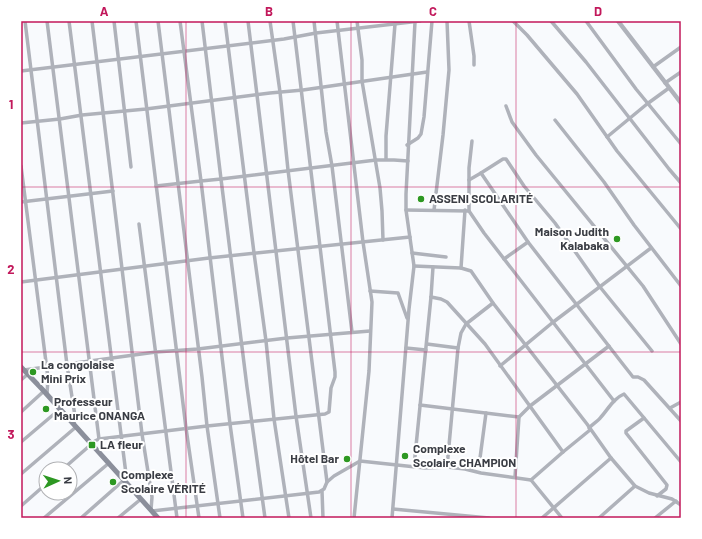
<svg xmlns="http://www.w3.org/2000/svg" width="702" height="539" font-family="Barlow,sans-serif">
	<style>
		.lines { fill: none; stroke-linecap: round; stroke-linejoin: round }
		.minor { stroke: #afb2ba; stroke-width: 3.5 }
		.tertiary { stroke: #afb2ba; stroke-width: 4.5 }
		.secondary { stroke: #8b8f9b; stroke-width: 5 }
		.grid { fill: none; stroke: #c2185b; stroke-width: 1; stroke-opacity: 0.55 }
		.poi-dot { fill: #2d9822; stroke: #fff; stroke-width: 1.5 }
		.labels { text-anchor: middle; stroke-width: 4; stroke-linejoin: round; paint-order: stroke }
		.poi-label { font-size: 12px; font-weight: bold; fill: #3a3d44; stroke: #fff; text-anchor: start }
		.neatline { fill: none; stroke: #c2185b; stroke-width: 1.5 }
		.grid-label { font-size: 13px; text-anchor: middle; font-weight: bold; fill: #c2185b }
	</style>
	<rect width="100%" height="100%" fill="#f8fafd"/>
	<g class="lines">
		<g class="minor">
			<polyline points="25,21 67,365 75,416 74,425"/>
			<polyline points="47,21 99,439"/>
			<polyline points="69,21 126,474 124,480 81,518"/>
			<polyline points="92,21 142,434 152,497 151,510"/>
			<polyline points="114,21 131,167"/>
			<polyline points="136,21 186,428 199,518"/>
			<polyline points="158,21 202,377 207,426 220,518"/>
			<polyline points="180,21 201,181 221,179 247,387 265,518"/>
			<polyline points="202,21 221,179 376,160 394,160 408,161"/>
			<polyline points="225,21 254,253 266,341 274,419 289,518"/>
			<polyline points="248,21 296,416 311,518"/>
			<polyline points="270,21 280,92 288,170 327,482"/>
			<polyline points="314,21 326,132 332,166 352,332"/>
			<polyline points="337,21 363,242 372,302 369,371 354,518"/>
			<polyline points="357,21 362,60 362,81 380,188 382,211 383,240"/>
			<polyline points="469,21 474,56 474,65"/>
			<polyline points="513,21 527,35 577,94 617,151 681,229"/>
			<polyline points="551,21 586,62 669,169 681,183"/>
			<polyline points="586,21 636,89 681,144"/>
			<polyline points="653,67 681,47"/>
			<polyline points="21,71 284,39 316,33 420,21"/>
			<polyline points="665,83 681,72"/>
			<polyline points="506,106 512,122 536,155 643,286 681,344"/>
			<polyline points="555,120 604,182 634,225 681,286"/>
			<polyline points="21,123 60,119 82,115 146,109 270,93 303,90 427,72"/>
			<polyline points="607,137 647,104 669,88"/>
			<polyline points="407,145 418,138 421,134 424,117 432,21"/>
			<polyline points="386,159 386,136 395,24"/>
			<polyline points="21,166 48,378 47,394"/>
			<polyline points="481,173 503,159 506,159 524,186 555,223 600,287 652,351"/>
			<polyline points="469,180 481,173 528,242 622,363 633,377 638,377 644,380 681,421"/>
			<polyline points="156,186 201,181 230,424 243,518"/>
			<polyline points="21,202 113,191"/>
			<polyline points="406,210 469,211 484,233 614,401"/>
			<polyline points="434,210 443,135 449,70 447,21"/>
			<polyline points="469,211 469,168 472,141"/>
			<polyline points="139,224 177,518"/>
			<polyline points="412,253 446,257"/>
			<polyline points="504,259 528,242"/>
			<polyline points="414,266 461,268 471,271 493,303 587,424 611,458 635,486 649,493 672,499 681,505"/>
			<polyline points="461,268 465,210"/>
			<polyline points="21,282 209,258 410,237"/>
			<polyline points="370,291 398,293 407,318"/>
			<polyline points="431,297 441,299 447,302 485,344 563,452"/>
			<polyline points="427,344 458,348"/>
			<polyline points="406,348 426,350"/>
			<polyline points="500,366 552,323 651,248"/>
			<polyline points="24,370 156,352 198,349 287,338 370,331"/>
			<polyline points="21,380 28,374"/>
			<polyline points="420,405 519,417"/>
			<polyline points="670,408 681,402"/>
			<polyline points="21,412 44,391"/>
			<polyline points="644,418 626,431 626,433 667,485 666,489 657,496"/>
			<path d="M 589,428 C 593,424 598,421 601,417 C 608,409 614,398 624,394 L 681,462"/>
			<polyline points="21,442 60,409"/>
			<polyline points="414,466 431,297 433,267"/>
			<polyline points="447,467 458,348 461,333 466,324 493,303"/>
			<polyline points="63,469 95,441 99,439 207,426 325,414 329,412 331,388 335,377 335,372 293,21"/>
			<polyline points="470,470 480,458 486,413"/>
			<polyline points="21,474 76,427"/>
			<polyline points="515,477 519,417 530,406 609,346"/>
			<polyline points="531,480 563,452 590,430"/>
			<polyline points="322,491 323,518"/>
			<polyline points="21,506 46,484"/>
			<polyline points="393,509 489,518"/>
			<polyline points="152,511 319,492 324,489 327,482 334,476 360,461 425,468 447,467 465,469 481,473 531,480 562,518"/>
			<polyline points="44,518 109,463"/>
			<polyline points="118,518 141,499"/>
			<polyline points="392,518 409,309 414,266 406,210 406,194 415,22"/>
			<polyline points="542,518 611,458"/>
			<polyline points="599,518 635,486"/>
			<polyline points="655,518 676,501"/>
		</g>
		<polyline class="tertiary" points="618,21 681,103"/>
		<polyline class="secondary" points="21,367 42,389 158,518"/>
	</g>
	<path class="grid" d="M 186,21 L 186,518M 351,21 L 351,518M 516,21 L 516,518M 21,187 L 681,187M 21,352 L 681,352"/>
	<g class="poi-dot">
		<circle cx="421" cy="199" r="4"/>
		<circle cx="617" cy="239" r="4"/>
		<circle cx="33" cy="372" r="4"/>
		<circle cx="46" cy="409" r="4"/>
		<rect x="88" y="441" width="8" height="8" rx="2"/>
		<circle cx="405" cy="456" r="4"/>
		<circle cx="347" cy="459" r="4"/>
		<circle cx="113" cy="482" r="4"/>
	</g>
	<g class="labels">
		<g class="poi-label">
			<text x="429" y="203">ASSENI SCOLARITÉ</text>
			<text x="609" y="236" text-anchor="end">Maison Judith<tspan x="609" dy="14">Kalabaka</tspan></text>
			<text x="41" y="369">La congolaise<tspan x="41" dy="14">Mini Prix</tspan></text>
			<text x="54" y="406">Professeur<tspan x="54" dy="14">Maurice ONANGA</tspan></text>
			<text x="100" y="449">LA fleur</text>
			<text x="413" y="453">Complexe<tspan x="413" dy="14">Scolaire CHAMPION</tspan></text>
			<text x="339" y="463" text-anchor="end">Hôtel Bar</text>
			<text x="121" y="479">Complexe<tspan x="121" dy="14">Scolaire VÉRITÉ</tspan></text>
		</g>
	</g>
	<rect width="702" height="539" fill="none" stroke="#ffffff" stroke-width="44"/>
	<g transform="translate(58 481) rotate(87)"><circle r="19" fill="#ffffff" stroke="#b0b1b4"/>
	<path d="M0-3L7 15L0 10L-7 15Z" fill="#2d9822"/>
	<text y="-6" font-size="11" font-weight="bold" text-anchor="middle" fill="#3a3d44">N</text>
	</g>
	<rect x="22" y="22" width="658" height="495" class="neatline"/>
	<g class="grid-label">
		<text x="104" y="16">A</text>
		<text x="269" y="16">B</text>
		<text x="433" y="16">C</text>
		<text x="598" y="16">D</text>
		<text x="11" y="109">1</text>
		<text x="11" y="274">2</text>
		<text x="11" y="439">3</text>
	</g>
</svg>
